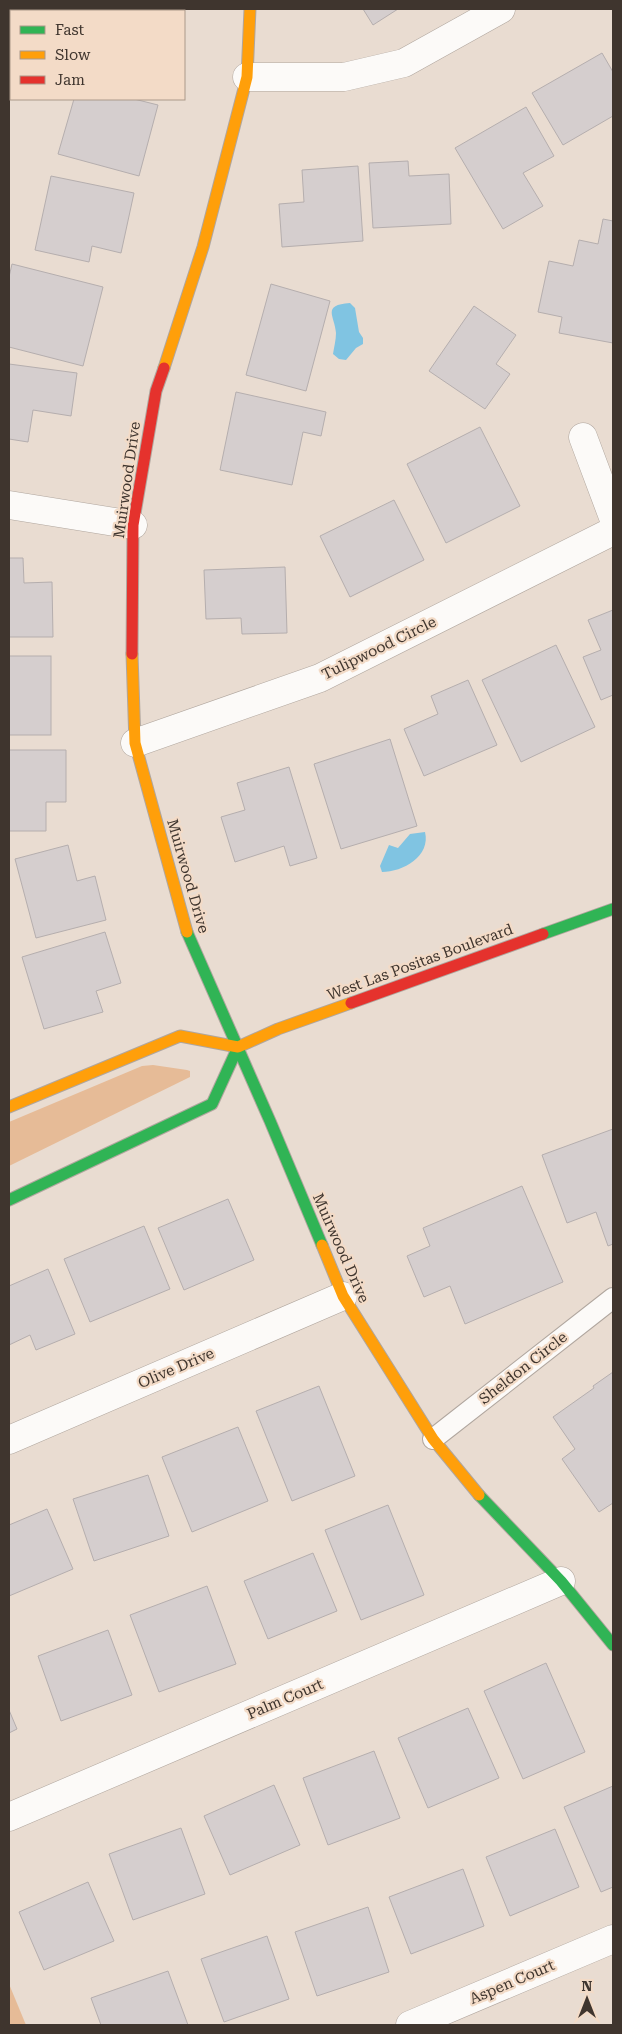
<svg xmlns="http://www.w3.org/2000/svg" width="622" height="2034" font-family="'Roboto Serif',serif">
	<style>
		.green { fill: #e6bb97 }
		.water { fill: #80c4e2 }
		.building { fill: #d5cece; stroke: #b5aeae }
		.lines { fill: none; stroke-linecap: round; stroke-linejoin: round }
		.lane-casing { stroke: #b0a69e; stroke-width: 22 }
		.street-casing { stroke: #b0a69e; stroke-width: 29 }
		.fast-casing { stroke: #b0a69e; stroke-width: 13 }
		.slow-casing { stroke: #b0a69e; stroke-width: 13 }
		.jam-casing { stroke: #b0a69e; stroke-width: 13 }
		.lane { stroke: #fcfaf8; stroke-width: 20 }
		.street { stroke: #fcfaf8; stroke-width: 28 }
		.fast { stroke: #30b455; stroke-width: 11 }
		.slow { stroke: #ff9f0a; stroke-width: 11 }
		.jam { stroke: #e5322d; stroke-width: 11 }
		.labels { text-anchor: middle; stroke-width: 4.5; stroke-linejoin: round; paint-order: stroke }
		.street-label { font-size: 15px; fill: #3f352e; stroke: #f3dbc7 }
	</style>
	<rect width="100%" height="100%" fill="#e9dcd1"/>
	<g class="green">
		<polygon points="153,1065 187,1070 190,1071 190,1077 9,1166 9,1122 142,1066"/>
		<polygon points="9,1984 26,2025 9,2025"/>
	</g>
	<g class="water">
		<path d="M 350,303 L 355,308 L 359,332 L 363,338 L 363,344 L 356,348 L 346,360 L 339,359 L 333,354 C 334,347 336,340 336,333 C 335,316 321,305 350,303 Z"/>
		<path d="M 425,832 C 431,856 403,872 382,872 L 380,866 L 389,845 L 398,848 L 410,834 Z"/>
	</g>
	<g class="building">
		<polygon points="83,9 171,9 170,11 83,11"/>
		<polygon points="363,9 398,9 373,25"/>
		<polygon points="602,53 613,72 613,116 563,145 532,93"/>
		<polygon points="74,99 134,99 158,105 139,176 58,154"/>
		<polygon points="526,107 554,156 523,173 543,206 503,229 455,148"/>
		<polygon points="408,161 409,176 449,174 451,224 373,228 369,163"/>
		<polygon points="358,166 363,241 282,247 279,204 304,202 302,170"/>
		<polygon points="51,176 134,193 121,253 92,246 89,262 35,250"/>
		<polygon points="603,219 613,221 613,343 559,333 562,317 538,312 549,261 573,266 579,240 598,244"/>
		<polygon points="12,264 103,287 83,366 9,347 9,277"/>
		<polygon points="271,284 330,301 306,391 246,375"/>
		<polygon points="474,306 516,335 496,364 510,374 485,409 429,371"/>
		<polygon points="9,364 77,373 71,416 33,410 28,442 9,439"/>
		<polygon points="236,392 326,412 321,436 303,432 292,485 220,470"/>
		<polygon points="480,427 520,506 446,543 407,464"/>
		<polygon points="394,500 424,560 350,597 320,536"/>
		<polygon points="9,558 23,558 24,583 52,582 53,637 9,637"/>
		<polygon points="285,567 287,633 242,634 241,618 206,619 204,570"/>
		<polygon points="613,610 613,695 601,700 583,657 601,650 588,620"/>
		<polygon points="556,645 595,727 521,762 482,680"/>
		<rect x="9" y="656" width="42" height="79"/>
		<polygon points="468,680 497,745 424,776 404,729 438,714 431,696"/>
		<polygon points="390,739 417,826 341,849 314,764"/>
		<polygon points="9,750 66,750 66,802 46,802 46,831 9,831"/>
		<polygon points="289,767 317,858 290,866 284,846 235,862 221,817 245,810 237,783"/>
		<polygon points="68,845 77,881 95,876 106,920 36,938 15,859"/>
		<polygon points="105,932 121,983 96,991 103,1012 44,1029 22,957"/>
		<polygon points="613,1129 613,1244 608,1246 596,1212 567,1223 542,1155"/>
		<polygon points="522,1186 563,1282 465,1324 450,1286 424,1297 407,1256 430,1246 423,1228"/>
		<polygon points="228,1199 254,1260 184,1290 158,1228"/>
		<polygon points="144,1226 170,1289 90,1322 64,1259"/>
		<polygon points="48,1269 75,1334 36,1350 30,1335 9,1345 9,1286"/>
		<polygon points="613,1372 613,1503 599,1512 562,1459 575,1449 553,1417 594,1388 593,1386"/>
		<polygon points="319,1386 355,1476 292,1501 256,1411"/>
		<polygon points="238,1427 268,1501 192,1532 162,1457"/>
		<polygon points="148,1475 169,1536 94,1561 73,1499"/>
		<polygon points="388,1505 424,1595 361,1620 325,1530"/>
		<polygon points="47,1509 73,1569 9,1596 9,1525"/>
		<polygon points="313,1553 337,1611 268,1639 244,1581"/>
		<polygon points="207,1586 236,1664 159,1692 130,1615"/>
		<polygon points="108,1630 132,1695 61,1721 38,1656"/>
		<polygon points="546,1663 585,1752 523,1779 484,1691"/>
		<polygon points="468,1708 499,1778 428,1808 398,1738"/>
		<polygon points="9,1710 17,1729 9,1733"/>
		<polygon points="374,1751 400,1818 328,1845 303,1778"/>
		<polygon points="274,1785 300,1845 230,1875 204,1816"/>
		<polygon points="613,1786 613,1887 601,1892 564,1807"/>
		<polygon points="181,1828 205,1894 133,1920 109,1854"/>
		<polygon points="555,1829 579,1887 510,1916 486,1857"/>
		<polygon points="463,1869 484,1926 411,1954 389,1897"/>
		<polygon points="88,1882 114,1941 44,1970 19,1912"/>
		<polygon points="368,1907 389,1972 317,1996 295,1932"/>
		<polygon points="267,1936 289,1999 224,2022 201,1959"/>
		<polygon points="168,1971 188,2025 101,2025 91,1998"/>
	</g>
	<g class="lines">
		<defs>
			<polyline id="lane" points="433,1439 613,1298"/>
			<g id="street">
				<polyline points="247,77 344,77 404,63 501,9"/>
				<polyline points="583,437 613,517"/>
				<polyline points="9,505 133,525"/>
				<polyline points="135,743 320,678 613,531"/>
				<polyline points="9,1440 343,1296"/>
				<polyline points="9,1817 561,1581"/>
				<polyline points="410,2025 613,1939"/>
			</g>
			<g id="fast">
				<polyline points="187,932 270,1121 322,1245"/>
				<polyline points="543,934 613,909"/>
				<polyline points="9,1200 212,1104 238,1047"/>
				<polyline points="479,1495 561,1581 613,1645"/>
			</g>
			<g id="slow">
				<polyline points="164,368 203,247 247,77 250,9"/>
				<polyline points="132,654 135,743 187,932"/>
				<polyline points="9,1107 180,1036 238,1047 278,1029 351,1003"/>
				<polyline points="322,1245 343,1296 433,1439 479,1495"/>
			</g>
			<g id="jam">
				<polyline points="132,654 133,525 156,391 164,368"/>
				<polyline points="351,1003 543,934"/>
			</g>
		</defs>
		<use href="#lane" class="lane-casing"/>
		<use href="#street" class="street-casing"/>
		<use href="#fast" class="fast-casing"/>
		<use href="#slow" class="slow-casing"/>
		<use href="#jam" class="jam-casing"/>
		<use href="#lane" class="lane"/>
		<use href="#street" class="street"/>
		<use href="#fast" class="fast"/>
		<use href="#slow" class="slow"/>
		<use href="#jam" class="jam"/>
	</g>
	<g class="labels">
		<g class="street-label">
			<text transform="translate(127 480) rotate(-82)" y="5">Muirwood Drive</text>
			<text transform="translate(379 648) rotate(-26)" y="5">Tulipwood Circle</text>
			<text transform="translate(188 876) rotate(74)" y="5">Muirwood Drive</text>
			<text transform="translate(420 962) rotate(-20)" y="5">West Las Positas Boulevard</text>
			<text transform="translate(341 1248) rotate(66)" y="5">Muirwood Drive</text>
			<text transform="translate(176 1368) rotate(-23)" y="5">Olive Drive</text>
			<text transform="translate(523 1368) rotate(-38)" y="5">Sheldon Circle</text>
			<text transform="translate(285 1699) rotate(-23)" y="5">Palm Court</text>
			<text transform="translate(512 1982) rotate(-23)" y="5">Aspen Court</text>
		</g>
	</g>
	<rect width="622" height="2034" fill="none" stroke="#3f352e" stroke-width="20"/>
	<rect x="10" y="10" width="175" height="90" fill="#f3dbc7" stroke="#ab998a"/>
	<rect x="20" y="26" width="25" height="8" fill="#30b455" stroke="#ab998a"/>
	<text x="55" y="35" font-size="15" fill="#3f352e">Fast</text>
	<rect x="20" y="51" width="25" height="8" fill="#ff9f0a" stroke="#ab998a"/>
	<text x="55" y="60" font-size="15" fill="#3f352e">Slow</text>
	<rect x="20" y="76" width="25" height="8" fill="#e5322d" stroke="#ab998a"/>
	<text x="55" y="85" font-size="15" fill="#3f352e">Jam</text>
	<g transform="translate(587 1999)" stroke="#f3dbc7" stroke-width="4" paint-order="stroke">
	<path d="M0-4L9 19L0 12L-9 19Z" fill="#3f352e"/>
	<text y="-8" font-size="14" font-weight="bold" text-anchor="middle" fill="#3f352e">N</text>
	</g>
</svg>
